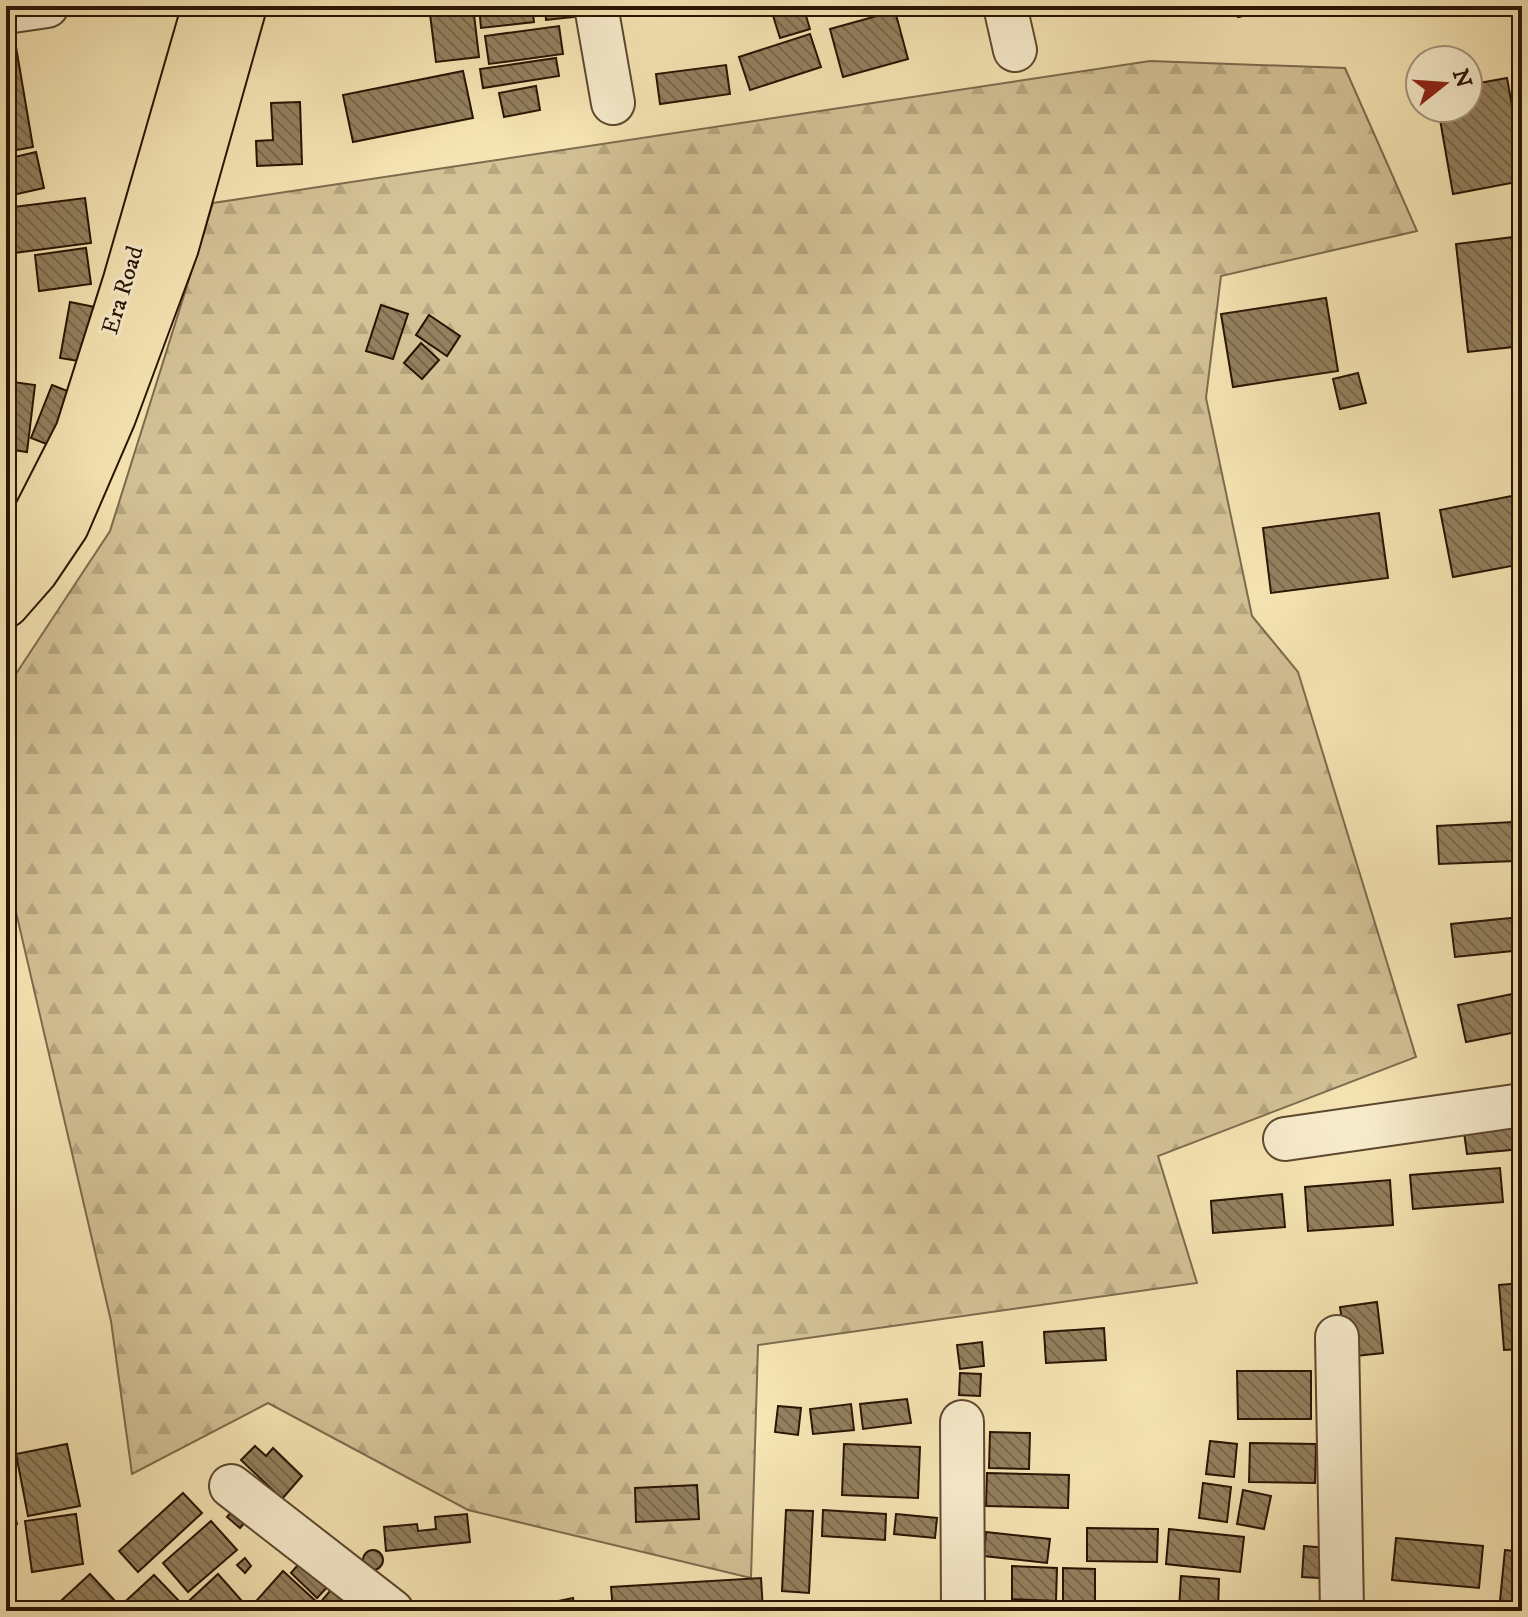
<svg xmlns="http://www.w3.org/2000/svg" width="1528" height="1617" font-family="'IM FELL DW Pica',serif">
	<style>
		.forest { fill: url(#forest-firs); stroke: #7e6b4e; stroke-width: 2 }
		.building { fill: url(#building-back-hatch); stroke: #281303; stroke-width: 2 }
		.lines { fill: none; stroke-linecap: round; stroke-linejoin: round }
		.minor-casing { stroke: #5c4830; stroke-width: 46 }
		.major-casing { stroke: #281303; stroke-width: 48 }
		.minor { stroke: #faefd0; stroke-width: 42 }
		.major { stroke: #f8e7b6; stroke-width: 44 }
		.labels { text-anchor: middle; stroke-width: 6; stroke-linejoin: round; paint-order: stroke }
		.street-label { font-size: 24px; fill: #281303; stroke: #faefd0 }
	</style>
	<defs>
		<pattern id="forest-firs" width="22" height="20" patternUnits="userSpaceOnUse" patternTransform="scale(2)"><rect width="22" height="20" fill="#d5c398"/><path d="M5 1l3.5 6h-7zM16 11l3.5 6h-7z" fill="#b7a781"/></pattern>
		<pattern id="building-back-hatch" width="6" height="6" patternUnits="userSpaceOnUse" patternTransform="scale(2)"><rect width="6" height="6" fill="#948160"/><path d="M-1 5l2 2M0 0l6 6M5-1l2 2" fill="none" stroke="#79684d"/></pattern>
	</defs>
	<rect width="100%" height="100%" fill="#f8e7b6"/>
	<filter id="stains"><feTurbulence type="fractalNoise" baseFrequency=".0025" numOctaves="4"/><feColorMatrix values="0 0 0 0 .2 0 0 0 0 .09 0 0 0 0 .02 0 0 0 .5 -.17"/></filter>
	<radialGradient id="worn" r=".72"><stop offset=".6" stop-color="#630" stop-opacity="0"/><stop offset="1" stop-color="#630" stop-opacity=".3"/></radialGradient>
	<polygon class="forest" points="1150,61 1345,68 1417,231 1221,276 1206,398 1252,616 1298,672 1416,1057 1158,1156 1197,1283 758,1345 751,1578 468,1510 268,1403 132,1474 111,1321 6,869 6,689 110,531 213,203"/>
	<g class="building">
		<polygon points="429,6 473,6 479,57 436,62"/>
		<polygon points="479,6 532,6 534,22 481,28"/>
		<polygon points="545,6 590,6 591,15 546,20"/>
		<polygon points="770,6 803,6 810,29 780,38"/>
		<polygon points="1236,6 1292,6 1238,17"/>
		<polygon points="895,11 908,59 843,77 830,29"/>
		<polygon points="559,26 563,54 489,64 485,36"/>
		<polygon points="810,34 821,67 750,90 739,57"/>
		<polygon points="15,41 33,147 6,152 6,43"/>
		<polygon points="556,58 559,76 483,88 480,69"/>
		<polygon points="726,65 730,94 660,104 656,74"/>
		<polygon points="463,71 473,118 353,142 343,95"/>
		<polygon points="1507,78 1522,161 1522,181 1453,194 1438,108 1468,108 1468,85"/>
		<polygon points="536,86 540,110 504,117 499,93"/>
		<polygon points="300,102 302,164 257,166 256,141 273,140 271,103"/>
		<polygon points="36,152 44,188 8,196 6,159"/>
		<polygon points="85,198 91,243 6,254 6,208"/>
		<polygon points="1522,236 1522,346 1468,352 1456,244"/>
		<polygon points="86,248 91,284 39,291 35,255"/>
		<polygon points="1326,298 1338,371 1233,387 1221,314"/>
		<polygon points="70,302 95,307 85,362 60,358"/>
		<polygon points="381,305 408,314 393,359 366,351"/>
		<polygon points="429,315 460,336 447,356 416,335"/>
		<polygon points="421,343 439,360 422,379 404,363"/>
		<polygon points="1358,373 1366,403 1340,409 1333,379"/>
		<polygon points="6,381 35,385 27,452 6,449"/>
		<polygon points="52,385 70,392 49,445 31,438"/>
		<polygon points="1522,494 1522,564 1453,577 1440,510"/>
		<polygon points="1379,513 1388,578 1271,593 1263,528"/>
		<polygon points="1513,822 1515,861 1439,864 1437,826"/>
		<polygon points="1520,917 1522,950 1455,957 1451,924"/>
		<polygon points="1522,992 1522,1031 1466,1042 1458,1005"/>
		<polygon points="1522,1119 1522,1149 1467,1154 1463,1125"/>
		<polygon points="1500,1168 1503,1202 1413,1209 1410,1175"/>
		<polygon points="1390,1180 1393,1225 1308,1231 1305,1187"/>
		<polygon points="1282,1194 1285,1227 1213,1233 1211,1201"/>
		<polygon points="1522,1283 1522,1349 1504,1350 1499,1285"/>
		<polygon points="1377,1302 1383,1353 1347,1357 1340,1307"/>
		<polygon points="1104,1328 1106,1360 1046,1363 1044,1332"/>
		<polygon points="982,1342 984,1366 960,1369 957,1345"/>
		<polygon points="1237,1371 1311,1371 1311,1419 1238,1419"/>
		<polygon points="960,1373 981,1374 980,1396 959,1395"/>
		<polygon points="907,1399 911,1423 863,1429 860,1404"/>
		<polygon points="851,1404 854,1430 813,1434 810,1409"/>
		<polygon points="778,1406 801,1408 798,1435 775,1432"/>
		<polygon points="990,1432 1030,1433 1029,1469 989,1468"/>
		<polygon points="1210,1441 1237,1444 1234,1477 1206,1474"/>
		<polygon points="1250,1443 1316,1444 1315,1483 1249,1482"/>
		<polygon points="67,1444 80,1506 28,1516 16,1454"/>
		<polygon points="844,1444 920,1447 918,1498 842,1495"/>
		<polygon points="255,1446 266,1456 273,1448 302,1476 282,1499 241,1460"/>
		<polygon points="987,1473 1069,1475 1068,1508 986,1506"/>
		<polygon points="6,1478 17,1524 6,1527"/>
		<polygon points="1203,1483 1231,1487 1227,1522 1199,1518"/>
		<polygon points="697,1485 699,1519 636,1522 635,1488"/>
		<polygon points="1243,1490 1271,1496 1264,1529 1237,1524"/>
		<polygon points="183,1493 202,1513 138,1572 119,1551"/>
		<polygon points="236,1507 249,1518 240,1528 227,1517"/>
		<polygon points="786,1510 813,1511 809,1593 782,1591"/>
		<polygon points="823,1510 886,1514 885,1540 822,1536"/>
		<polygon points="76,1514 83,1564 32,1572 25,1521"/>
		<polygon points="467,1514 470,1542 386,1551 384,1527 417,1524 418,1531 436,1529 435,1517"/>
		<polygon points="896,1514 937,1518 935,1538 894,1534"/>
		<polygon points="211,1521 237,1550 188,1592 163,1563"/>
		<polygon points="1087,1528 1158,1529 1157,1562 1087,1561"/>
		<polygon points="1169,1529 1244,1537 1240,1572 1166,1564"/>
		<polygon points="986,1532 1050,1539 1047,1563 984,1556"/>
		<polygon points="1396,1538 1483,1546 1479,1588 1392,1580"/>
		<polygon points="1304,1546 1339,1549 1337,1579 1302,1577"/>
		<polygon points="1505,1550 1522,1552 1522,1611 1499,1611"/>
		<circle cx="373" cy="1560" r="10"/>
		<polygon points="6,1555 12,1582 6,1583"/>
		<polygon points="245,1558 251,1566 245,1573 237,1565"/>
		<polygon points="303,1559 330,1584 317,1598 291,1573"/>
		<polygon points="1012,1566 1057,1568 1056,1601 1012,1599"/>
		<polygon points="1063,1568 1095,1569 1095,1603 1063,1602"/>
		<polygon points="283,1571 319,1604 336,1584 348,1595 333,1611 251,1611 249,1609"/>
		<polygon points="90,1574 116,1602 107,1611 50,1611"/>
		<polygon points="218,1574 241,1600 229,1611 178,1611"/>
		<polygon points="154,1575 181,1603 173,1611 115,1611"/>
		<polygon points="1181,1576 1219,1579 1218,1611 1179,1609"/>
		<polygon points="761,1578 763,1611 613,1611 611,1587"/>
		<polygon points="11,1592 15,1611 6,1611 6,1593"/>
		<polygon points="573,1598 575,1611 511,1611"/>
		<polygon points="786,1602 904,1606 903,1611 786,1611"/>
		<polygon points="943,1604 943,1611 910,1611 909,1605"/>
	</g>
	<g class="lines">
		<defs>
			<g id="minor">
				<polyline points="596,6 613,103"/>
				<polyline points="1005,6 1015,50"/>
				<polyline points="6,12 47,6"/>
				<polyline points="1285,1139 1522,1105"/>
				<polyline points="1337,1337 1342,1611"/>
				<polyline points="962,1422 963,1611"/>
				<polyline points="231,1486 392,1611"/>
			</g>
			<g id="major">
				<polyline points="6,560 26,534 78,432 126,280 205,6"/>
				<polyline points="6,605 35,572 66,526 113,417 176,247 244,6"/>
			</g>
		</defs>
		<use href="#minor" class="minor-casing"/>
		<use href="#major" class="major-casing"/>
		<use href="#minor" class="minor"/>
		<use href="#major" class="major"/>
	</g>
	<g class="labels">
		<g class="street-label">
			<text transform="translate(122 290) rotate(-73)" y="8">Era Road</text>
		</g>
	</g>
	<rect width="1528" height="1617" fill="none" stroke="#f8e7b6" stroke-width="32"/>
	<rect x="8" y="8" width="1512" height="1601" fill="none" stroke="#281303" stroke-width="4"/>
	<rect x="16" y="16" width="1496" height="1585" fill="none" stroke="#281303" stroke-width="2"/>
	<g transform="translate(1444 84) rotate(73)"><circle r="38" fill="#faefd0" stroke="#a6977e" stroke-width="2"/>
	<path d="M0-6L14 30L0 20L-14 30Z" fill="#8f2418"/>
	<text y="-12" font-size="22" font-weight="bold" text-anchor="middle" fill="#281303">N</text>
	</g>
	<rect width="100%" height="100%" filter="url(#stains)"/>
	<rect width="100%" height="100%" fill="url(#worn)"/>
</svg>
